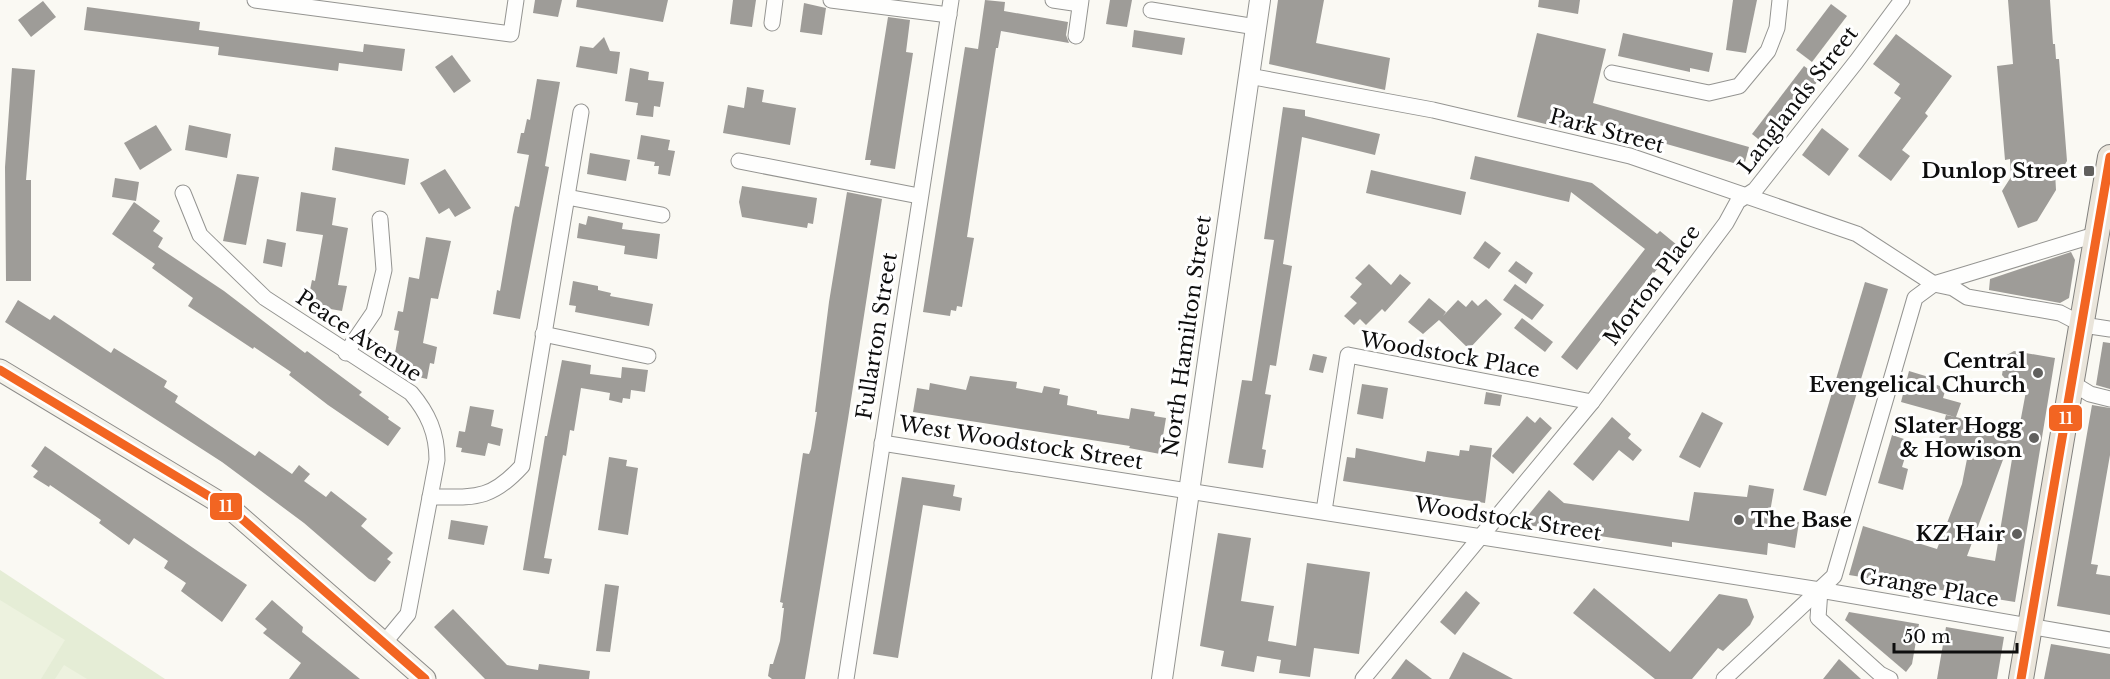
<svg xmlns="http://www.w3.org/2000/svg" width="2110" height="679" font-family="'Libre Baskerville',serif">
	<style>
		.green { fill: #e5edd6 }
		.pitch { fill: #edf2df }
		.building { fill: #9e9c98; fill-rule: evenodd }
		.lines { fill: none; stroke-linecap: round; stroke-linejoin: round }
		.minor-casing { stroke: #949491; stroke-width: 17 }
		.tertiary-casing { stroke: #949491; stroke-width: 22 }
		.secondary-casing { stroke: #8b8a88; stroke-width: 23 }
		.primary-casing { stroke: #82817e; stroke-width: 26 }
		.minor { stroke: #fefefd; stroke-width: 15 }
		.tertiary { stroke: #fefefd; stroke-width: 20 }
		.secondary { stroke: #f4f2ea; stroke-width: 21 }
		.primary { stroke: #eae5db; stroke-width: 24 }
		.bus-1-casing { stroke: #fff; stroke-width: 14 }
		.bus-1 { stroke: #f26522; stroke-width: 9 }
		.poi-dot { fill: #61605e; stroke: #fff; stroke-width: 2 }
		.labels { text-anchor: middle; stroke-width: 6; stroke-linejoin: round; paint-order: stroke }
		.street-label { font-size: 21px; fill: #0e0e0e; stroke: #fff }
		.poi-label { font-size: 21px; font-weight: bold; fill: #0e0e0e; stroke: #fff; text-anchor: end }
		.line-badge { stroke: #fff; stroke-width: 2 }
		.badge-label { font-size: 16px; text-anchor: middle; font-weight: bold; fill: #fff }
	</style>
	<rect width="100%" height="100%" fill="#faf9f3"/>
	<polygon class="green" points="0,570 165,679 0,679"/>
	<g class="pitch">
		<polygon points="0,600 65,640 41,679 0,679"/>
		<polygon points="64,665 87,679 55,679"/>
	</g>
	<g class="building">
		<polygon points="535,0 562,0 558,17 533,13"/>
		<polygon points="577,0 668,0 663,22 576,7"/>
		<polygon points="733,0 756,0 752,27 730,24"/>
		<polygon points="985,0 1005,2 1004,11 1068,22 1066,35 1069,43 1001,31 998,48 996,48 967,237 974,238 962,307 957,306 956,311 951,310 950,316 923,312 965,47 978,49"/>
		<polygon points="1110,0 1132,0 1127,27 1106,24"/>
		<polygon points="1278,0 1324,0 1316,43 1390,58 1385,90 1269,64"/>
		<polygon points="1539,0 1580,0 1578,14 1538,7"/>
		<polygon points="1733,0 1757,0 1746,53 1726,50"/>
		<polygon points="2008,0 2050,0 2053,44 2055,44 2056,59 2059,59 2067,161 2061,171 2055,172 2056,190 2037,221 2018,228 2002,191 2011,177 2010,159 2005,160 1997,66 2013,64"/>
		<polygon points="43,1 56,17 31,37 18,20"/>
		<polygon points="804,3 826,8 822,35 800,32"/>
		<polygon points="1831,4 1847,16 1812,62 1796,50"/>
		<polygon points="87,7 200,22 199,30 363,52 364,44 405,49 402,71 339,63 338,71 218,55 219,47 84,30"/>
		<polygon points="888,17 910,20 906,52 913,53 895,169 870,165 871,160 865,160"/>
		<polygon points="1134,30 1185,38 1182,55 1132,47"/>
		<polygon points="1537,33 1606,49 1593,103 1749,147 1744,166 1589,122 1586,134 1517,117"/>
		<polygon points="1623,33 1713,53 1709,72 1690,68 1690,72 1618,56"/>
		<polygon points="1896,34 1952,76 1925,113 1928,116 1902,150 1910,156 1891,181 1858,156 1901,98 1894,93 1900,84 1873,64"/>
		<polygon points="604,37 610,51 620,52 617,74 576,67 580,46 593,48"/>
		<polygon points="452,55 471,81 454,93 435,67"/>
		<polygon points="1804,66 1820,78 1768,147 1752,134"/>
		<polygon points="12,68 35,70 26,180 31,180 31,281 6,281 5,167"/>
		<polygon points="630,68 649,72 648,80 664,82 660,107 654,106 653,117 636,115 638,103 625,101"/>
		<polygon points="537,79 560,82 545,166 549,167 520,319 493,314 497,290 500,291 513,215 515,206 519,207 529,155 517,153 521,133 524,133 527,119 530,120"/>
		<polygon points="747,87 764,90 762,102 796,108 790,145 723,133 728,105 744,108"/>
		<polygon points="1283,107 1305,110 1305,116 1380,134 1375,155 1302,137 1283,264 1292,266 1276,366 1270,365 1265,394 1271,395 1262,449 1266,450 1263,468 1228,463 1242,380 1252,381 1274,240 1264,239"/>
		<polygon points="156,125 172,150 140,170 124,143"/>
		<polygon points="189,125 231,134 227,158 185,150"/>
		<polygon points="1822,128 1849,149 1829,176 1802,155"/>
		<polygon points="641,135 670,140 668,150 675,151 670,176 658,174 659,166 654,166 655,162 637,159"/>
		<polygon points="335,147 409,159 405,185 332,170"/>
		<polygon points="590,153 630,160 626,181 587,174"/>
		<polygon points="1475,156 1592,183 1657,234 1660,231 1677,245 1654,273 1653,272 1577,370 1561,357 1645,249 1571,192 1569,202 1470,179"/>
		<polygon points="445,169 471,208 455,217 449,208 439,214 420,183"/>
		<polygon points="1371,170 1466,192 1461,215 1366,193"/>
		<polygon points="237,174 259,177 246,245 223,241"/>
		<polygon points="115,178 139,182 136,201 112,197"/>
		<polygon points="742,186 817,198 813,224 808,223 807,228 742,217 739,202"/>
		<polygon points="301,192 336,198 332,225 348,228 338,285 347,286 342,311 307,305 312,280 315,281 323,235 296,231"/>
		<polygon points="847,192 882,199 848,419 805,679 772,679 768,676 770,664 773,664 780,641 784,608 782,608 783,603 780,602 803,453 809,454 811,449 817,412 815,412 829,302"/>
		<polygon points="134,202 160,221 153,231 163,238 158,247 224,291 305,353 307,351 323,363 362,392 359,395 389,417 388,419 401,428 388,446 328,405 289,375 291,372 254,347 253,349 188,306 193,298 152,268 155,264 112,234"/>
		<polygon points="588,216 623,223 622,229 660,234 657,259 624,254 625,246 577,238 579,223 586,225"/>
		<polygon points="426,237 451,241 438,299 431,298 423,343 437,347 434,364 430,363 427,379 405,374 407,361 394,359 399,331 394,330 398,311 403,312 409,277 419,279"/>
		<polygon points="267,239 286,243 282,267 263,263"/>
		<polygon points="1485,241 1501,253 1489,269 1473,258"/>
		<polygon points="2071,252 2075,260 2069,298 2060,303 1989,290 1990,279"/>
		<polygon points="1516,261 1533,273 1526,284 1508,271"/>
		<polygon points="1369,264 1391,285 1400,274 1411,283 1385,312 1382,309 1366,325 1360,319 1354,325 1344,316 1357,303 1350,297 1362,284 1355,278"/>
		<polygon points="573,281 598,286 598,290 611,293 610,296 653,304 649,326 575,312 576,306 569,305"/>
		<polygon points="1865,282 1888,289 1826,496 1803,490"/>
		<polygon points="1515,284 1544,305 1532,320 1503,300"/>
		<polygon points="1429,298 1446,312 1443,316 1458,300 1466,307 1472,300 1478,306 1486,299 1502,314 1469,349 1439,320 1423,334 1408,322"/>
		<polygon points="18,300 50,320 54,315 111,353 114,348 167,381 164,387 178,396 175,402 255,456 259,451 292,474 299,465 310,474 304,481 326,497 331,491 367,519 361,526 393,553 387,559 391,562 375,582 369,579 304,523 222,462 5,322"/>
		<polygon points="1522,318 1553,342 1545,352 1514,328"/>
		<polygon points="2103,342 2110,343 2110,389 2096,385"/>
		<path d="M 2014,351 L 2055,358 L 2015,602 L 1849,575 L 1863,526 L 1937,549 L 1962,484 L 1968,454 L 1937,446 L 1946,415 L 1955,417 L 1901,402 L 1909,371 L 1932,378 L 1931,383 L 1946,388 L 1943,398 L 1961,403 L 1956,417 L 2018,434 L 2027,386 L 2009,383 L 2002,375 L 2005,356 ZM 2004,457 L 2012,459 L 1995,561 L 1967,556 Z"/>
		<polygon points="1313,354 1327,357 1323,373 1309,370"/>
		<polygon points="562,360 591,365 590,374 621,378 622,367 648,370 645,392 631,390 630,399 623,398 622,403 609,400 610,393 581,388 574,431 570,430 566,456 563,455 544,558 552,559 549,574 523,570 545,436 547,436"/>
		<polygon points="970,376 1017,382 1016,388 1042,393 1044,386 1060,389 1059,394 1068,396 1067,405 1097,411 1097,414 1129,419 1131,408 1155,412 1154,416 1166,418 1160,454 1129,448 1130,446 913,412 917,388 929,390 930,383 966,390"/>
		<polygon points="1362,384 1388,388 1383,419 1357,414"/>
		<polygon points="1486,392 1502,395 1500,406 1484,404"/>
		<polygon points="2092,405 2110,408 2110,455 2091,564 2098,565 2096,574 2110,576 2110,615 2057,606"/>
		<polygon points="470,406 494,410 491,426 503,429 500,446 488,443 485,456 461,452 462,448 456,447 459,431 465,432"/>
		<polygon points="1702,412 1723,423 1700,468 1679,457"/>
		<polygon points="1527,416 1535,423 1540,417 1552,428 1513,474 1492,456"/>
		<polygon points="1612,417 1631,434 1628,438 1642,450 1633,461 1619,450 1593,481 1573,464"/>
		<polygon points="1892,435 1910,441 1902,467 1908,469 1903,490 1878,483"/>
		<polygon points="1470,445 1492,448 1485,503 1343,481 1347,457 1355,458 1356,448 1425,462 1427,451 1459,456 1460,450 1469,451"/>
		<polygon points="45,446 247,585 222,622 181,591 186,583 164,568 168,561 134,538 129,545 99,523 101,520 50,485 49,487 33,477 38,471 31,466"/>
		<polygon points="609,457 627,460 626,466 638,468 628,535 598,530"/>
		<polygon points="902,477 955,485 953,496 962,498 960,511 923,505 898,658 873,654"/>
		<polygon points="1749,485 1774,489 1769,518 1799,522 1795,548 1768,543 1767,555 1672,542 1672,547 1521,524 1549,490 1564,503 1689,521 1694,492 1747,497"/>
		<polygon points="451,520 488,526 484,545 448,539"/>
		<polygon points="1218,533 1251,538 1241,601 1274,606 1268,641 1296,646 1307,563 1370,572 1359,654 1314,648 1310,677 1279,673 1281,660 1257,656 1254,672 1221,666 1224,651 1200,646"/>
		<polygon points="605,584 619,586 610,652 596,651"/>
		<polygon points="1594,588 1670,652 1719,594 1747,599 1754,617 1750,625 1723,651 1718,648 1692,679 1655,679 1573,613"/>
		<polygon points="1466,591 1480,603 1455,635 1440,622"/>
		<polygon points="272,600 303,627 302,632 360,679 289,679 301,663 263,633 267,629 255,619"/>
		<polygon points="453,609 507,665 538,670 539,664 590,671 589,679 485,679 434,627"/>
		<polygon points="1849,612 1919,624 1912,664 1906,672 1845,620"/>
		<polygon points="1946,627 2004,637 1997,679 1937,679"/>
		<polygon points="2051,644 2110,654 2110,679 2044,679"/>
		<polygon points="1463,652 1513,679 1449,679"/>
		<polygon points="1406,659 1432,679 1391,679"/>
		<polygon points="1839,659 1861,679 1823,679"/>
	</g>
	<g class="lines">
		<defs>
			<g id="minor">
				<polyline points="255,0 511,34 516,0"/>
				<polyline points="831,0 949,15"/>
				<polyline points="1053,0 1080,4"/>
				<polyline points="1151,10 1256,27"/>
				<polyline points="772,23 775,0"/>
				<polyline points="1076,36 1081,0"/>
				<polyline points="1612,73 1709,93 1739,86 1768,51 1777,28 1780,0"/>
				<polyline points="1249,76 1433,110 1630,156 1857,234 1934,284 1953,288 1967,297 2060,313 2083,325 2110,329"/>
				<polyline points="739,161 919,196"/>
				<path d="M 183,193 L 200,235 L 265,298 L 411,393 C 428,413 437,433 437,460 L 408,614 L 384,643"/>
				<polyline points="567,197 662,215"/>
				<polyline points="543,334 648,356"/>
				<polyline points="346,353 374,312 384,270 380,219"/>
				<polyline points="2072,383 2090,394 2110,399"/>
				<polyline points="882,443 1820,590 2110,640"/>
				<path d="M 430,497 C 474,497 490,501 522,466 L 581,112"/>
				<polyline points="1324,511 1348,355 1592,402"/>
				<polyline points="1820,590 1818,618 1880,674 1890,679"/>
				<polyline points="846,679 951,0"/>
				<polyline points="1363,679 1592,402 1726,223 1738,201 1755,190 1856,62 1902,0"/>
				<polyline points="1724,679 1834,576 1915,298 1934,284 2098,234"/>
			</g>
			<polyline id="tertiary" points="1162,679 1260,0"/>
			<polyline id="secondary" points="0,370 232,510 425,679"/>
			<polyline id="primary" points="2021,679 2110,157"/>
		</defs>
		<use href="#minor" class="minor-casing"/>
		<use href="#tertiary" class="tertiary-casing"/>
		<use href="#secondary" class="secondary-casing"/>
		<use href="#primary" class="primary-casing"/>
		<use href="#minor" class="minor"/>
		<use href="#tertiary" class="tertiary"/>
		<use href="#secondary" class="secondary"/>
		<use href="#primary" class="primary"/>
		<defs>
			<g id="bus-1">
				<polyline points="0,370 232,510 425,679"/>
				<polyline points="2021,679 2110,157"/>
			</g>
		</defs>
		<use href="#bus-1" class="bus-1-casing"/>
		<use href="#bus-1" class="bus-1"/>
	</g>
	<g class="poi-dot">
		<rect x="2083" y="165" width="12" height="12" rx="3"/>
		<circle cx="2038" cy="373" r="6"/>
		<circle cx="2034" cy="438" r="6"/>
		<circle cx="1739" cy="520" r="6"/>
		<circle cx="2017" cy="534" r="6"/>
	</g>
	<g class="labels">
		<g class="street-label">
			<text transform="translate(1798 100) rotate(-52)" y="7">Langlands Street</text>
			<text transform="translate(1607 131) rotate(15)" y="7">Park Street</text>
			<text transform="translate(1652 285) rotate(-53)" y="7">Morton Place</text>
			<text transform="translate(359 336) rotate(34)" y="7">Peace Avenue</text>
			<text transform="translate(877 336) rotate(-81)" y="7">Fullarton Street</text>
			<text transform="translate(1187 336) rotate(-82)" y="7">North Hamilton Street</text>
			<text transform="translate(1450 355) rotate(10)" y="7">Woodstock Place</text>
			<text transform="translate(1021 443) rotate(9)" y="7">West Woodstock Street</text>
			<text transform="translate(1508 519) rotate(9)" y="7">Woodstock Street</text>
			<text transform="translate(1929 588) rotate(10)" y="7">Grange Place</text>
		</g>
		<g class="poi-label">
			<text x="2077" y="178">Dunlop Street</text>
			<text x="2026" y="368">Central<tspan x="2026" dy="24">Evengelical Church</tspan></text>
			<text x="2022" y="433">Slater Hogg<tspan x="2022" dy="24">&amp; Howison</tspan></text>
			<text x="1751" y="527" text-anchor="start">The Base</text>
			<text x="2005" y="541">KZ Hair</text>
		</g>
	</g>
	<g class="line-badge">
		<rect x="2048" y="404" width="35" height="28" rx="6" fill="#f26522"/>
		<rect x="209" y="492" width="34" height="29" rx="6" fill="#f26522"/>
	</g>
	<g class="badge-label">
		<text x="2066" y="424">11</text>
		<text x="226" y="512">11</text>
	</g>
	<path d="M1894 643v9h123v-9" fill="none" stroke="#0e0e0e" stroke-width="3"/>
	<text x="1903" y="643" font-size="18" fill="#0e0e0e" stroke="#ffffff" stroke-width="4.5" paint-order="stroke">50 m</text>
</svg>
